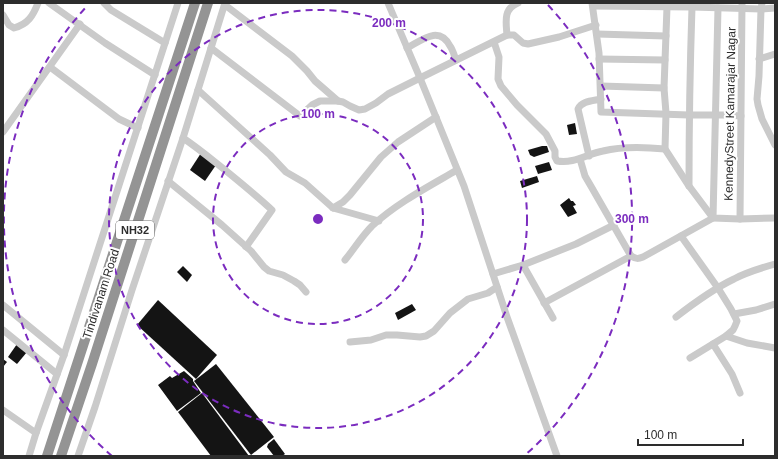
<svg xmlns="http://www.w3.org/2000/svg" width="778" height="459" font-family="Arial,sans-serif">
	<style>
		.building { fill: #141414 }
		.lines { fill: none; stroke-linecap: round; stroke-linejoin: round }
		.minor { stroke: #cacaca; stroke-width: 7 }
		.highway { stroke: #949494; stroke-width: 10 }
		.ring { fill: none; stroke: #7b2cbf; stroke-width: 2; stroke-dasharray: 7 5 }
		.labels { text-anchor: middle; stroke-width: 4; stroke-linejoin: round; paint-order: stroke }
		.shield { fill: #fff; stroke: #6c6c6c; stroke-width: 1 }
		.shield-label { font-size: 11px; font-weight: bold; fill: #2d2d2d }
		.street-label { font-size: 12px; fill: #2d2d2d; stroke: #fff }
		.centre { fill: #7b2cbf; stroke: #fff; stroke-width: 2 }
		.ring-label { font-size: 12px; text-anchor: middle; font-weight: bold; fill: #7b2cbf; stroke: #fff; stroke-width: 4; stroke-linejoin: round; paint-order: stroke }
	</style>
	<rect width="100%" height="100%" fill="#fff"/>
	<g class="building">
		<polygon points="575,123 577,134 569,135 567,125"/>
		<polygon points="542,146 547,146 549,152 534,157 530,155 528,150"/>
		<polygon points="201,153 216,165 205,181 190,170"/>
		<polygon points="549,162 552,170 538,174 535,166"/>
		<polygon points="537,176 539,182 522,188 520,181"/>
		<polygon points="569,198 571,201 573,201 576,205 573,206 577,213 568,217 560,205"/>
		<polygon points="183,266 192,275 187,282 177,272"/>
		<polygon points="158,300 217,355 196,379 137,325"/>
		<polygon points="412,304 416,310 398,320 395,313"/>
		<polygon points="17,344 27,352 17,364 8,357"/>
		<polygon points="3,359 7,362 3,367"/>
		<polygon points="216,364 274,437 251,455 194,381"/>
		<polygon points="184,371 193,379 193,381 201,393 177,411 158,385 170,376 172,378"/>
		<polygon points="202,393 249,456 211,456 178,412"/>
		<polygon points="274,439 285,454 282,456 274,456 267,447 268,444"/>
	</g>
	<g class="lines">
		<g class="minor">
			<polyline points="49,3 105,43 155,75"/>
			<polyline points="104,3 111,10 165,43"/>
			<polyline points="388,3 420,78 464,186 507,317 557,456"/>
			<polyline points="592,3 599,53 601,112 689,115 727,115 741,116"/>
			<polyline points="762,3 761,9 759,76 757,99 758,105 762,119 775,145"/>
			<polyline points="225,5 292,56 307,71 315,81 338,101"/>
			<polyline points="593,6 692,7 761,9 775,8"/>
			<polyline points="667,7 664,88 666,113 665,149 689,186 713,218 740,219 775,218"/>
			<path d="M 3,15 L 9,25 L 14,28 C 28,24 33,16 38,3"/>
			<polyline points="597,34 666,36"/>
			<path d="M 507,35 C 506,22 503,9 518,3"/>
			<path d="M 494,42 L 499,57 L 498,79 L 501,86 L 517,105 L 546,134 L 555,151 L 555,157 L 557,161 C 574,164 587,154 603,151 C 623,146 645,147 665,149"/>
			<polyline points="211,48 300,116 312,105 320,101 338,101 343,102 350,106 359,110 365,109 376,103 388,94 420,78 507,35 514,35 523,43 528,44 559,37 596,25"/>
			<path d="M 407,48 C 422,40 439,25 450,46 C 453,50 454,55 456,60"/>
			<polyline points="599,59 665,60"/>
			<polyline points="759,59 775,54"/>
			<polyline points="50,67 119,119 138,128"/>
			<polyline points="601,86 664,88"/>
			<polyline points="198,90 270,155 286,172 305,183 333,208"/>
			<polyline points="3,132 80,24"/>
			<path d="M 183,138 C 198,148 211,159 225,170 C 241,183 257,196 272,210 L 246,247"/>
			<path d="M 589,156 L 578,109 C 582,101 592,101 601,99"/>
			<path d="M 580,159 L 585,176 L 592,188 L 631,256 C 636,259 638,259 643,257 L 713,218 L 718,8"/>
			<polyline points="168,181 222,225 251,251 264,267 269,271 283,275 294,281 300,285 306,292"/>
			<path d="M 689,186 C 689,126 690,66 692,7"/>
			<polyline points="740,219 742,3"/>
			<polyline points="379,221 333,208 343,202 350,195 381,157 398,142 436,117"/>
			<polyline points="681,236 718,288 731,309 737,321 735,326 733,330 726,336 690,358"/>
			<path d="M 345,260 C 354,249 362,236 372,226 C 397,203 428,187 457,170"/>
			<polyline points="523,265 553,318"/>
			<polyline points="493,274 523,265 576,244 614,225"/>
			<polyline points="544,303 631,256"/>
			<polyline points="3,305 64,355"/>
			<polyline points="734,314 756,310 775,304"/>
			<path d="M 676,317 C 694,303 713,289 734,279 C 747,272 761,268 775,264"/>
			<polyline points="3,330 57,374"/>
			<polyline points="726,336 747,343 775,348"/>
			<polyline points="350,342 371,340 386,335 397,335 420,337 426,336 434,331 450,313 468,299 488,293 497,287"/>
			<polyline points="713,344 732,374 740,393"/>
			<polyline points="3,410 36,433"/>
			<polyline points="29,456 36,433 64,355 178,3"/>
			<polyline points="78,456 95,407 132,290 183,138 225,3"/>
		</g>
		<g class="highway">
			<polyline points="47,456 195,3"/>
			<polyline points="61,456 92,364 208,3"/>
		</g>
	</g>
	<g class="ring">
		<circle cx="318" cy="219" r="105"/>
		<circle cx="318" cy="219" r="209"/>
		<path d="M112 456A314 314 0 0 1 88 5M548 5A314 314 0 0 1 524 456"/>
	</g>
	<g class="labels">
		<rect class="shield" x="116" y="221" width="38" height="18" rx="3"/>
		<g class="shield-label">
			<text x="135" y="234">NH32</text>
		</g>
		<g class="street-label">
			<text transform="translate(730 114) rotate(-89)" y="4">KennedyStreet Kamarajar Nagar</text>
			<text transform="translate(101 294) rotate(-72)" y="4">Tindivanam Road</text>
		</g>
	</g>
	<circle cx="318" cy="219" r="6" class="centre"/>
	<g class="ring-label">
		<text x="389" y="27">200 m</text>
		<text x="318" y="118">100 m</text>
		<text x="632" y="223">300 m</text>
	</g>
	<rect width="778" height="459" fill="none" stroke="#2d2d2d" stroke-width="8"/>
	<path d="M638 439v6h105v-6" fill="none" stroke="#2d2d2d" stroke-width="2"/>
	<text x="644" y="439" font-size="12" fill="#2d2d2d" stroke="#ffffff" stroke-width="3" paint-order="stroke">100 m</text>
</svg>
